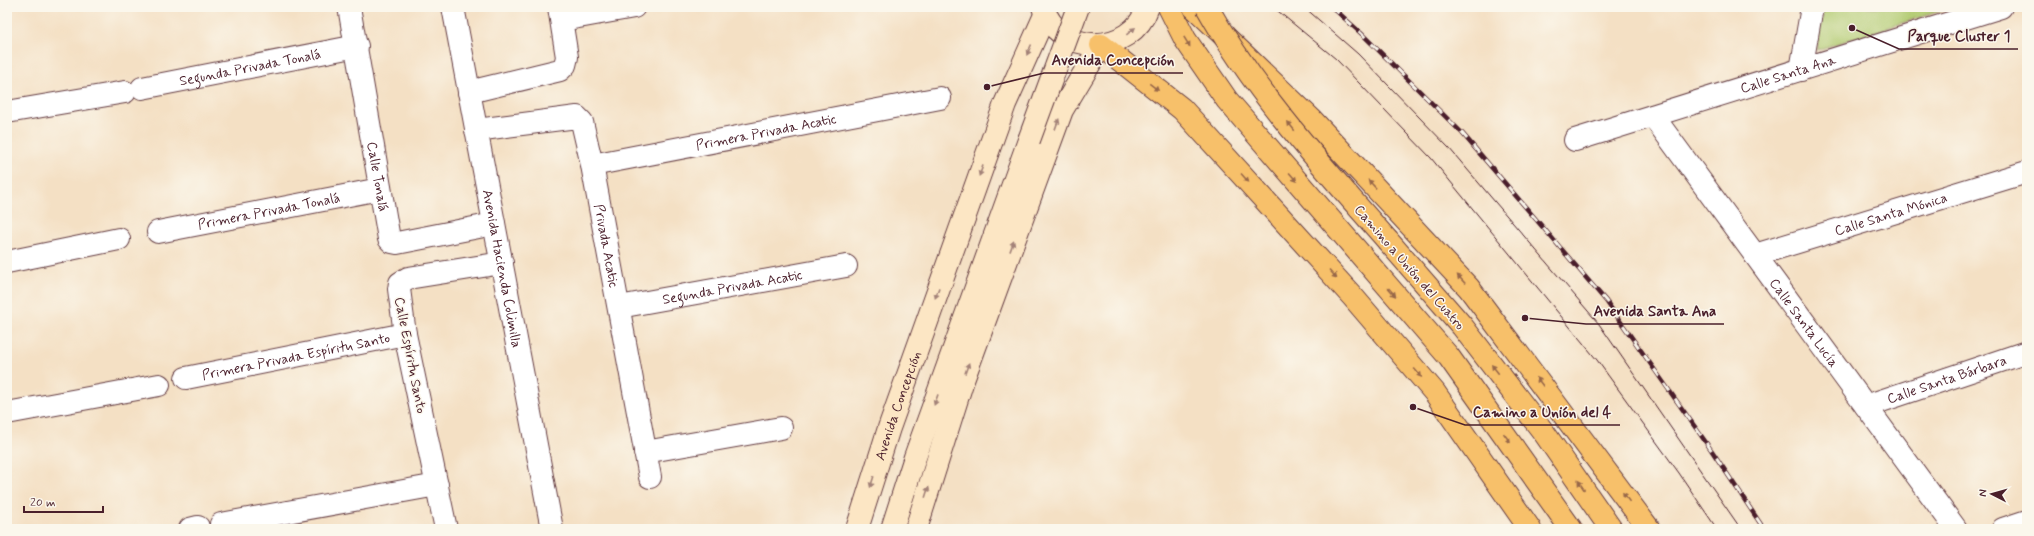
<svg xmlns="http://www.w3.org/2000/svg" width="2034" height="536" font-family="Mynerve,sans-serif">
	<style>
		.green { fill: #b1ca6f; stroke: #7e744d }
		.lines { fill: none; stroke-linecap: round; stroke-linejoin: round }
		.minor-casing { stroke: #643c42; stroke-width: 24 }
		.secondary-casing { stroke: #643c42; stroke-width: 24 }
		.primary-casing { stroke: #643c42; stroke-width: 24 }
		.minor { stroke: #fff; stroke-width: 22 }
		.secondary { stroke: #fce6c4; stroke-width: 22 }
		.primary { stroke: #f7c06b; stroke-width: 22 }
		.tram { stroke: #4a1f2b; stroke-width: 1 }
		.rail-casing { stroke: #4a1f2b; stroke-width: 4.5 }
		.rail { stroke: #fbf7ec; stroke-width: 3; stroke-dasharray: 9; stroke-linecap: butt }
		.secondary-bridge-casing { stroke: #643c42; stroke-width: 24; stroke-linecap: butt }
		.primary-bridge-casing { stroke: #643c42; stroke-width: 24; stroke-linecap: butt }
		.secondary-bridge { stroke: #fce6c4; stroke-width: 22 }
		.primary-bridge { stroke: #f7c06b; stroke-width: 22 }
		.oneway { fill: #a38278 }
		.oneway2 { fill: #986748 }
		.labels { text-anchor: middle; stroke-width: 3; stroke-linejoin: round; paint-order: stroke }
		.street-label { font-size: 14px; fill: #4a1f2b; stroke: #fbf7ec }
		.leader { fill: none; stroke: #4a1f2b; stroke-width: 1.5 }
		.callout-dot { fill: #4a1f2b; stroke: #fbf7ec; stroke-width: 1.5 }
		.callout-label { font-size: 15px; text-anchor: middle; font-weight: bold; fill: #4a1f2b; stroke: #fbf7ec; stroke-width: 3; stroke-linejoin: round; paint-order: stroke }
	</style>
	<rect width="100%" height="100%" fill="#fbf7ec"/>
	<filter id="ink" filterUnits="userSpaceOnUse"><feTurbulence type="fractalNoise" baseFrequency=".025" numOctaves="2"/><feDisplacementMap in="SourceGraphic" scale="8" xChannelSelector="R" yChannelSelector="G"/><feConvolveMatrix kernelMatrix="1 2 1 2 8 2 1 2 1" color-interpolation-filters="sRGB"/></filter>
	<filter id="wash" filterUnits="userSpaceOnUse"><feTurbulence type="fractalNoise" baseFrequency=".012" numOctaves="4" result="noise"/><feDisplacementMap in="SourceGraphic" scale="16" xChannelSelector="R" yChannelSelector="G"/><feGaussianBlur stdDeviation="0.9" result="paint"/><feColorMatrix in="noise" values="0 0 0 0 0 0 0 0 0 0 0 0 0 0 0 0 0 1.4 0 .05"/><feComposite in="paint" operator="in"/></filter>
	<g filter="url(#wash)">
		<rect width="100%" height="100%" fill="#f4e0c4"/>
		<polygon class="green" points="1824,7 1953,7 1817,50"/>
	</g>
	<g filter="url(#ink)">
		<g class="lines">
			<defs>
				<g id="minor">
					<path id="s1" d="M 349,7 L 389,239 L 392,242 L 397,243 L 494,224"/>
					<path id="s2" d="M 453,7 L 552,529"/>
					<polyline points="562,20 634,7"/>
					<polyline points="1801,70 1812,7"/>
					<path id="s3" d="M 142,88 L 357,46"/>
					<polyline points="469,92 560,70 565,65 567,57 559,7"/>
					<polyline points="7,112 125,92"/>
					<path id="s4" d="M 1653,116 L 1956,529"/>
					<path id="s5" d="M 476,130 L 577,117 L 582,122 L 592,165 L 650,477"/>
					<path id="s6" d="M 1575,140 L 2001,7"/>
					<path id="s7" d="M 592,165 L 940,98"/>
					<path id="s8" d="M 158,232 L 380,189"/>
					<path id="s9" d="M 1755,255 L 2027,172"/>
					<polyline points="7,262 119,239"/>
					<path id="s10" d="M 619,307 L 846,266"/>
					<path id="s11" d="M 186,378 L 405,334"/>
					<path id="s12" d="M 1866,406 L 2027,352"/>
					<polyline points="7,413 159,385"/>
					<polyline points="645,452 781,428"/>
					<polyline points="221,524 437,485"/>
					<polyline points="190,529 198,527"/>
					<polyline points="446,529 405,334 399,289 400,283 408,278 502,263"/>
					<polyline points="2003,529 2027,521"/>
				</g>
				<g id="secondary">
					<path d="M 1043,7 C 1059,57 1131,56 1148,7"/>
					<path id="s13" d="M 857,529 L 889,428 L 1005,104 L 1045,15"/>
					<polyline points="892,529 915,457 1029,140"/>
					<polyline points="916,529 963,380 1062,110 1101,45"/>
				</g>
				<g id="primary">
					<polyline points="1169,7 1185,39 1227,100 1449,357 1571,529"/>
					<polyline points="1194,7 1312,120 1469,288 1649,529"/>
					<polyline points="1101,45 1182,109 1353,297 1435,393 1530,529"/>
					<polyline points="1388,241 1462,326 1545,434 1611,529"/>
				</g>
			</defs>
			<use href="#minor" class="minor-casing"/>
			<use href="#secondary" class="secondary-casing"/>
			<use href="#primary" class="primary-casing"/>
			<use href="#minor" class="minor"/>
			<use href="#secondary" class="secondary"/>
			<use href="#primary" class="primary"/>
			<g class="tram">
				<polyline points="1273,7 1336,59 1431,158 1597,360 1679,473 1717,529"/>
				<polyline points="1304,7 1358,54 1449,148 1599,324 1741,529"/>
			</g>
			<defs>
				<polyline id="rail" points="1332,7 1363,35 1462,133 1606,301 1712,451 1764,529"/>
			</defs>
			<use href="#rail" class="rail-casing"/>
			<use href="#rail" class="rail"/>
			<defs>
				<polyline id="secondary-bridge" points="1029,140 1078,7"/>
				<path id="primary-bridge" d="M 1207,7 C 1255,93 1324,168 1388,241"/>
			</defs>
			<use href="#secondary-bridge" class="secondary-bridge-casing"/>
			<use href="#primary-bridge" class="primary-bridge-casing"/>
			<use href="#secondary-bridge" class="secondary-bridge"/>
			<use href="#primary-bridge" class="primary-bridge"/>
		</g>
		<defs><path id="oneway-solid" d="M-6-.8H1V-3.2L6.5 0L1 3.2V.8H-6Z"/></defs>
		<g class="oneway">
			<use href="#oneway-solid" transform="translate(1131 31) rotate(-39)"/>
			<use href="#oneway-solid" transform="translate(1029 50) rotate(114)"/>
			<use href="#oneway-solid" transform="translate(1057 124) rotate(-70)"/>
			<use href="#oneway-solid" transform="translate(981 171) rotate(110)"/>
			<use href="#oneway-solid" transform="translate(1012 246) rotate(-70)"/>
			<use href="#oneway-solid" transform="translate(937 293) rotate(110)"/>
			<use href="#oneway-solid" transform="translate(967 368) rotate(-70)"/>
			<use href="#oneway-solid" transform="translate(936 400) rotate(110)"/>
			<use href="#oneway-solid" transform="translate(872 482) rotate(108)"/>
			<use href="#oneway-solid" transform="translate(927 492) rotate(-72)"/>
		</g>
		<g class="oneway2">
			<use href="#oneway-solid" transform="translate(1187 42) rotate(58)"/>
			<use href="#oneway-solid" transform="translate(1154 87) rotate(38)"/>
			<use href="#oneway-solid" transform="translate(1291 126) rotate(-128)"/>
			<use href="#oneway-solid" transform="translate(1293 177) rotate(49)"/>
			<use href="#oneway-solid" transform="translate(1245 178) rotate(48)"/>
			<use href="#oneway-solid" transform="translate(1372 184) rotate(-133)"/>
			<use href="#oneway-solid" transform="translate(1333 274) rotate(48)"/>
			<use href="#oneway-solid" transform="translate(1461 279) rotate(-133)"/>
			<use href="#oneway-solid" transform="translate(1392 292) rotate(49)"/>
			<use href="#oneway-solid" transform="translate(1495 369) rotate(-128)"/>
			<use href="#oneway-solid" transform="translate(1418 373) rotate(50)"/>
			<use href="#oneway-solid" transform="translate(1540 382) rotate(-127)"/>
			<use href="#oneway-solid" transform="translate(1507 438) rotate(54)"/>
			<use href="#oneway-solid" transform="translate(1581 485) rotate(-124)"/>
			<use href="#oneway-solid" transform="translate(1626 497) rotate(-126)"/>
		</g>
	</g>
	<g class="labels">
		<g class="street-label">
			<text dy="5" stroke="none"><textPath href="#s3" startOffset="110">Segunda Privada Tonalá</textPath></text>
			<text dy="5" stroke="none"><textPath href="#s6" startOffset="223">Calle Santa Ana</textPath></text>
			<text dy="5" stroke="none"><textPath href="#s7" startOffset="177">Primera Privada Acatic</textPath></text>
			<text dy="5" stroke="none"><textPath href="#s1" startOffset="172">Calle Tonalá</textPath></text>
			<text dy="5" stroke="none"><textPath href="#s8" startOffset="113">Primera Privada Tonalá</textPath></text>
			<text dy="5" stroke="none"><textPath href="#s9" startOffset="142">Calle Santa Mónica</textPath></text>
			<text dy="5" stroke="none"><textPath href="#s5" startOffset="235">Privada Acatic</textPath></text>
			<text transform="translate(1410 267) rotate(49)" y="5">Camino a Unión del Cuatro</text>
			<text dy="5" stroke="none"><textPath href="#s2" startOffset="266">Avenida Hacienda Colimilla</textPath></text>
			<text dy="5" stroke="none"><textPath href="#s10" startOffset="115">Segunda Privada Acatic</textPath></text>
			<text dy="5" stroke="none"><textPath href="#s4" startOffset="256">Calle Santa Lucía</textPath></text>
			<text transform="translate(411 355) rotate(79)" y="5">Calle Espíritu Santo</text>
			<text dy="5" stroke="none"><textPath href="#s11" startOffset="112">Primera Privada Espíritu Santo</textPath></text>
			<text dy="5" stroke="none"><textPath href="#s12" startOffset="85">Calle Santa Bárbara</textPath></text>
			<text dy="5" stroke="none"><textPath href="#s13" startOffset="130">Avenida Concepción</textPath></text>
		</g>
	</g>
	<path class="leader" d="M1852 28L1899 49H2018M987 87L1044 73H1183M1525 318L1586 324H1724M1413 407L1465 425H1620"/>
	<g class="callout-dot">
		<circle cx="1852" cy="28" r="4"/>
		<circle cx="987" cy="87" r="4"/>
		<circle cx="1525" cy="318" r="4"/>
		<circle cx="1413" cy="407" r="4"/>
	</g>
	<g class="callout-label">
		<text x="1959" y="41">Parque Cluster 1</text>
		<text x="1113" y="65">Avenida Concepción</text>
		<text x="1655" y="316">Avenida Santa Ana</text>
		<text x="1542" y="417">Camino a Unión del 4</text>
	</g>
	<rect width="2034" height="536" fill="none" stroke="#fbf7ec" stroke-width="24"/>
	<g transform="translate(1992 494) rotate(276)" stroke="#fbf7ec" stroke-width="3" paint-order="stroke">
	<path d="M0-3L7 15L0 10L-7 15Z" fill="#4a1f2b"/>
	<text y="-6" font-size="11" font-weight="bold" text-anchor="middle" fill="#4a1f2b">N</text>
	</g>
	<path d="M24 506v6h79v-6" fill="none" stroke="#4a1f2b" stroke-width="2"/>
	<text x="30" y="506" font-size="12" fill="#4a1f2b" stroke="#fbf7ec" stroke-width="3" paint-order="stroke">20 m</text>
</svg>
